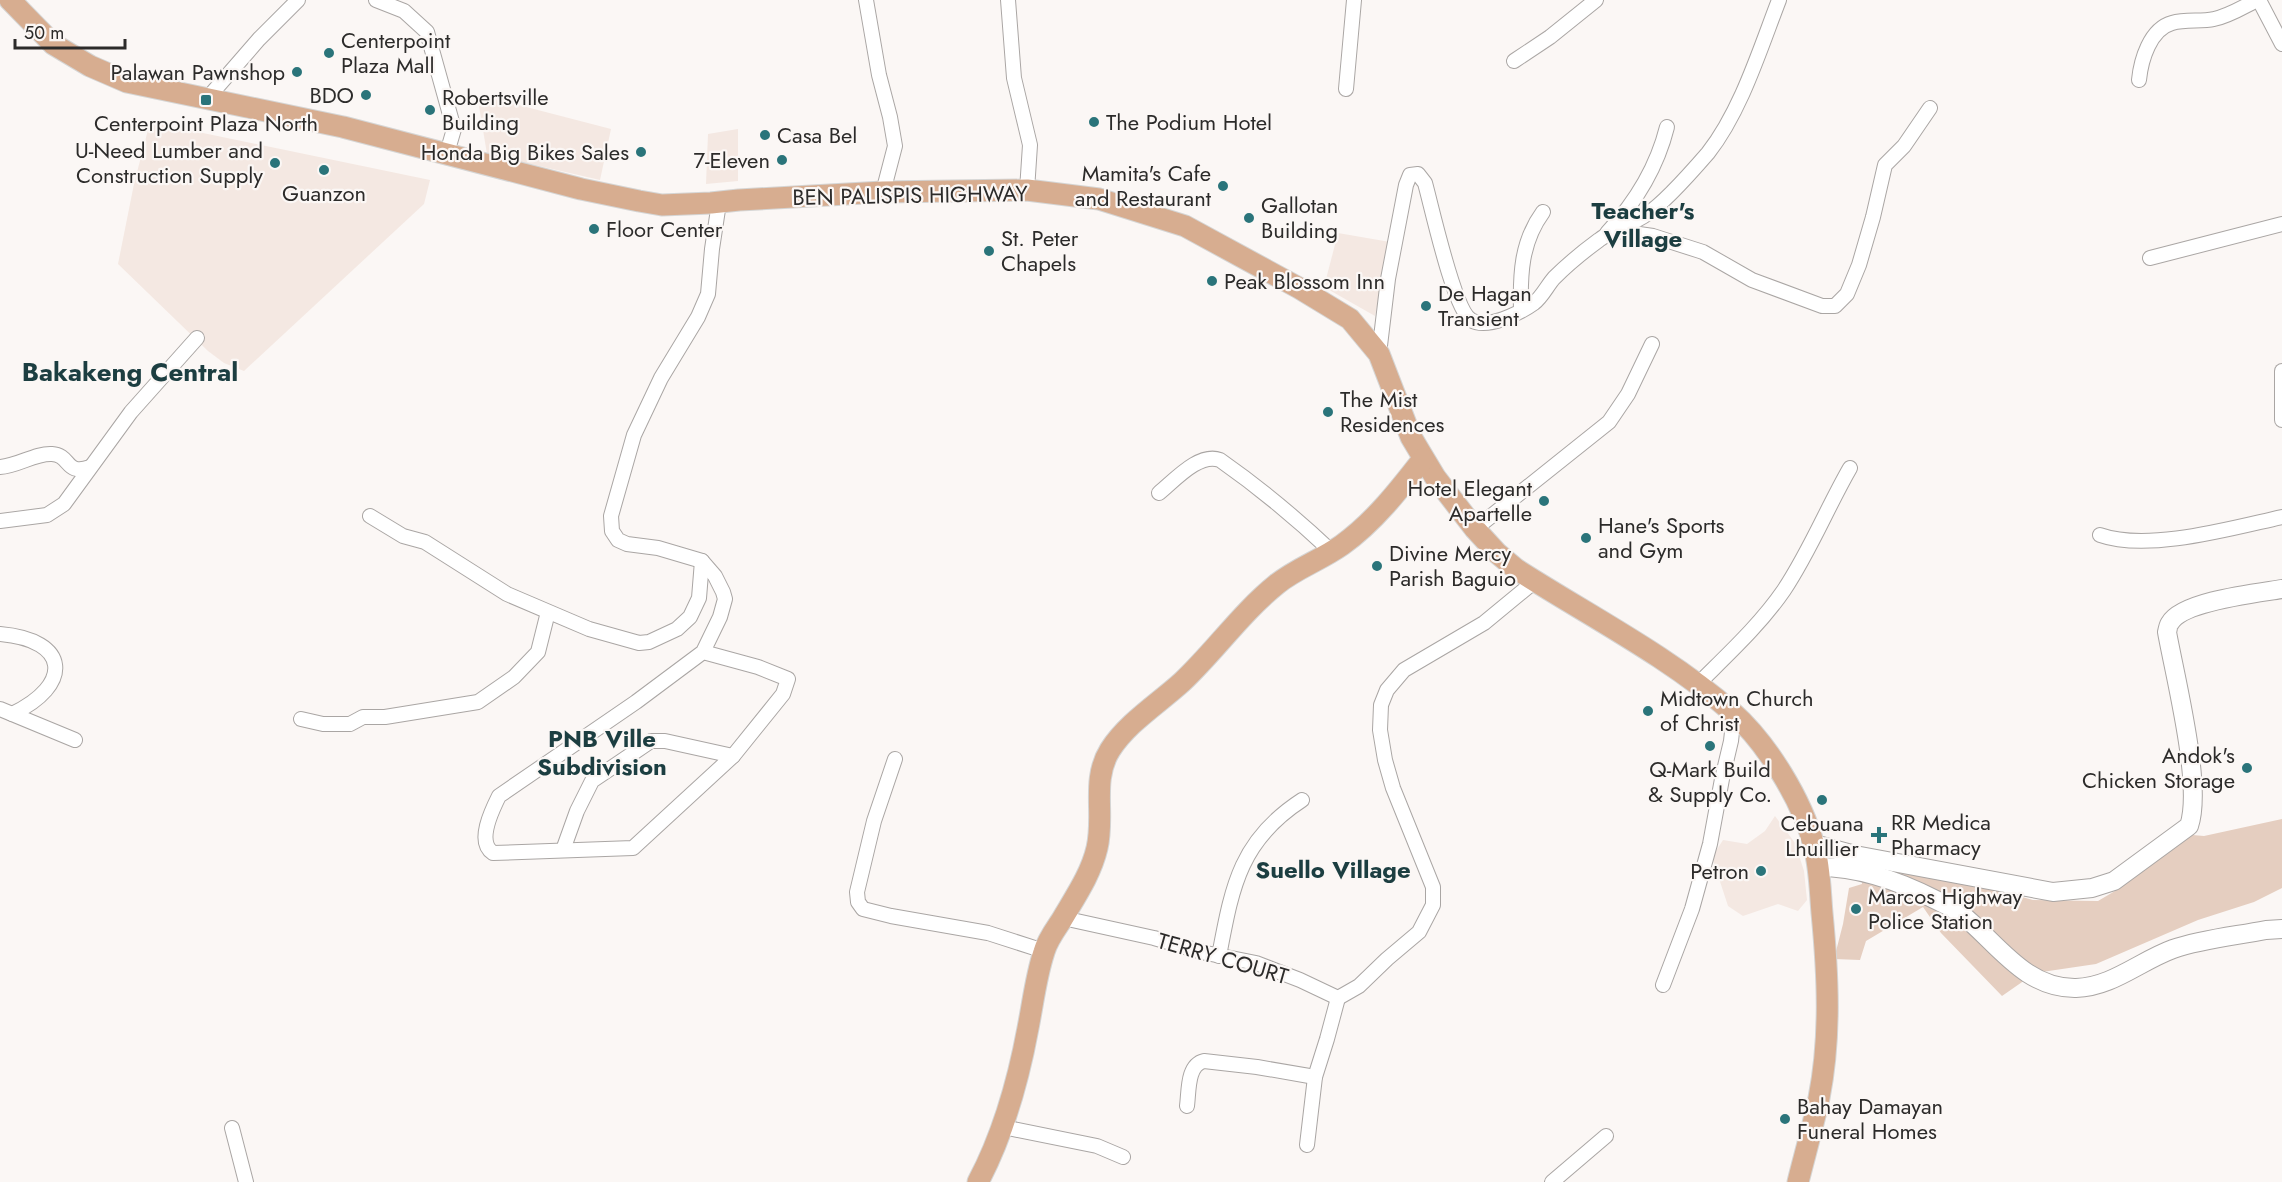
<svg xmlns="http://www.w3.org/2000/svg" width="2282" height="1182" font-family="Jost,sans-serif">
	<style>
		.built { fill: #f4e8e2 }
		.green { fill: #e5cec0 }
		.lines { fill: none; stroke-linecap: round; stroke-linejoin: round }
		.street-casing { stroke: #aaa6a4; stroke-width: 16 }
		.secondary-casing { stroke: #aaa6a4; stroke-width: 20 }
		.primary-casing { stroke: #d5d5d4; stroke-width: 23 }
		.street { stroke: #fff; stroke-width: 14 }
		.secondary { stroke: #fff; stroke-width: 18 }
		.primary { stroke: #d7ad90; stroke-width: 21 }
		.poi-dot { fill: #2a747a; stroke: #fbf7f5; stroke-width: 2 }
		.labels { text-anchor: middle; stroke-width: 4.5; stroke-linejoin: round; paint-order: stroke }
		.poi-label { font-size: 22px; fill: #2c2b2a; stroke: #fbf7f5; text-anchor: start }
		.street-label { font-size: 22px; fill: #2c2b2a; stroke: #fbf7f5 }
		.neighbourhood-label { font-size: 24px; font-weight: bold; fill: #1c3e41; stroke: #fbf7f5 }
		.quarter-label { font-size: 26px; font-weight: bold; fill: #1c3e41; stroke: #fbf7f5 }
	</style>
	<rect width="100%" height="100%" fill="#fbf7f5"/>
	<g class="built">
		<polygon points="495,99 611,129 600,180 487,154 479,106"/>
		<polygon points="150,122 430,180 424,204 244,371 224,363 208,351 118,264 134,184"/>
		<polygon points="738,129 738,181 706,184 708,134"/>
		<polygon points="1338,233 1390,242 1375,316 1324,287"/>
		<polygon points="1775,816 1795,843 1804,871 1807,900 1798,911 1778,904 1743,916 1728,906 1712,857 1723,840 1747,844 1765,831"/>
	</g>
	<polygon class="green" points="2282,819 2282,888 2254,902 2198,920 2096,964 2035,973 2002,996 1941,933 1923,907 1866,941 1860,960 1834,959 1843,924 1849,888 1862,884 1861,868 1866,854 2033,900 2098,901 2120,888 2140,867 2181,834 2204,836"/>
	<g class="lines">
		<defs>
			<g id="street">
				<polyline points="376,0 404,11 427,32 454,129 447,153"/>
				<polyline points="866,0 879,75 890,117 895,146 883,192"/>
				<polyline points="1008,0 1014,78 1030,145 1027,190"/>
				<polyline points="2259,0 2282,44"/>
				<polyline points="1514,61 1550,37 1596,0"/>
				<path d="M 2139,80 C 2141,60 2150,29 2172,23 C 2186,19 2201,22 2214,19 C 2229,16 2243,7 2257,0"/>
				<polyline points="1346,89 1354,0"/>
				<polyline points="206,100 259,39 298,0"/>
				<polyline points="1618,231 1653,236 1703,252 1752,280 1822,306 1835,306 1847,294 1859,265 1873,217 1885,165 1904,146 1930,108"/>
				<path d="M 1607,233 C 1635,203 1657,167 1667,127"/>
				<polyline points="2150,258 2282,224"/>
				<path d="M 1521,310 C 1520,275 1521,242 1543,212"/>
				<path d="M 1379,354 L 1388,279 L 1406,185 L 1410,175 L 1418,174 L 1425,183 C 1432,208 1454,310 1471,320 C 1487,330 1520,313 1534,303 C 1542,297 1547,286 1554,278 C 1567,265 1584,251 1599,240 C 1612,230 1633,224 1647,214 C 1663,204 1695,168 1708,153 C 1741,111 1760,49 1779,0"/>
				<polyline points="2282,371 2282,420"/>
				<path d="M 0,467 C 18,466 35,453 52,454 C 71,455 65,476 90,467"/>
				<path d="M 1159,493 C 1174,481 1199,452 1220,460 C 1260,488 1297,519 1332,552"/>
				<polyline points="370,516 403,536 425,542 507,594 589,629 639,643 649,642 677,629 690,617 699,598 702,561"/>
				<polyline points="0,521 47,515 64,504 131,412 197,338"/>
				<polyline points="1475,529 1609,422 1628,394 1652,344"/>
				<path d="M 2100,535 C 2148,552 2232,528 2282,517"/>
				<path d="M 0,634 C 70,640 73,685 12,714"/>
				<path d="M 703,652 L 758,667 L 788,679 L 783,694 L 733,756 L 633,848 L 493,853 C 476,842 492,810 499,796 L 636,702 L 703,652 L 720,617 L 725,599 L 723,592 L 715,576 L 702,561 L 658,548 L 627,544 L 618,540 L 612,531 L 611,516 L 634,435 L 661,378 L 698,317 L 708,294 L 712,249 L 719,203"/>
				<path d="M 1697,685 C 1727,655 1760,625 1784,590 C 1810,551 1827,508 1850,468"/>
				<polyline points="0,709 75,740"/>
				<polyline points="301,719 323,724 350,724 363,717 385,717 478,702 514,677 538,652 548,612"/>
				<polyline points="895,759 874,821 857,892 858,902 863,909 891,916 988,933 1044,951"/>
				<polyline points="563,850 577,811 592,781 651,741 665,741 733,756"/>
				<polyline points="1063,918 1154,938 1206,953 1256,963 1300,980 1338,998"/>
				<path d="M 1219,956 C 1232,888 1239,841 1302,800"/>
				<polyline points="1663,985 1692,909 1710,844 1722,779 1731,741 1734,714"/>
				<polyline points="1338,998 1359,986 1387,959 1419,932 1433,905 1433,887 1393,788 1385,760 1380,730 1381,705 1387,690 1404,670 1484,623 1535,581"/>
				<path d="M 1187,1106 C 1189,1091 1187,1065 1204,1061 L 1257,1067 L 1315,1077"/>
				<polyline points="1003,1127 1097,1146 1123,1157"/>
				<polyline points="232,1128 246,1182"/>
				<polyline points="1307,1145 1315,1077 1327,1039 1338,998"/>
				<polyline points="1552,1182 1606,1136"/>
			</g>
			<g id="secondary">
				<path d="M 1814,844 L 1855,855 L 2053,892 L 2092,888 L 2114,881 L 2189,826 C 2203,786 2175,677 2167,632 C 2168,629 2168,625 2170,623 C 2182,601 2258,593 2282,589"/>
				<path d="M 1819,867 C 1860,867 1899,881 1936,900 C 1944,904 1953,908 1960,913 C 1996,941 2024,989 2076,988 C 2112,987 2140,961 2173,949 C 2202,939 2235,936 2266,930 L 2282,929"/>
			</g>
			<g id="primary">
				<path d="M 10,0 L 53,44 L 90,66 L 127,82 L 343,127 L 581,189 L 639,201 L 662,205 L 711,203 L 739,200 L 883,192 L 1027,190 L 1099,199 L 1185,226 L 1299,288 L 1350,319 L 1379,354 L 1411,437 L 1435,477 L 1475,529 L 1497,553 L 1516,569 C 1586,614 1670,657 1732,712 C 1767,743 1802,800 1814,846 C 1820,868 1820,890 1822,913 C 1828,975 1831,1037 1819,1098 C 1813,1126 1805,1154 1798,1182"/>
				<path d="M 978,1182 C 1004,1133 1018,1082 1028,1028 C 1033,1003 1036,976 1044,952 C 1047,941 1055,930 1061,921 C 1075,897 1091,874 1097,848 C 1105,815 1091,780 1110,750 C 1127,723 1159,703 1182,682 C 1215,651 1241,613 1277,584 C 1297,568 1321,560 1342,545 C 1374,522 1399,490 1423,459"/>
			</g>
		</defs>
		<use href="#street" class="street-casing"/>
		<use href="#secondary" class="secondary-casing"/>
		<use href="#primary" class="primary-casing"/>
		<use href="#street" class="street"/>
		<use href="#secondary" class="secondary"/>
		<use href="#primary" class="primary"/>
	</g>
	<g class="poi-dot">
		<circle cx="329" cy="53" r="6"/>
		<circle cx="297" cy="72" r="6"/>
		<circle cx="366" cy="95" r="6"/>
		<rect x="200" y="94" width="12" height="12" rx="3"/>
		<circle cx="430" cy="110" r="6"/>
		<circle cx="1094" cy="122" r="6"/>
		<circle cx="765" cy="135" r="6"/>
		<circle cx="641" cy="152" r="6"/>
		<circle cx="782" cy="160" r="6"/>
		<circle cx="275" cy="163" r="6"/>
		<circle cx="324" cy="170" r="6"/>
		<circle cx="1223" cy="186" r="6"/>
		<circle cx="1249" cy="218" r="6"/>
		<circle cx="594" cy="229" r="6"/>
		<circle cx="989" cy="251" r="6"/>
		<circle cx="1212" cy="281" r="6"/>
		<circle cx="1426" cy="306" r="6"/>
		<circle cx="1328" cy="412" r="6"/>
		<circle cx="1544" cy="501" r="6"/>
		<circle cx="1586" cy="538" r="6"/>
		<circle cx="1377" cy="566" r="6"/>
		<circle cx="1648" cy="711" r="6"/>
		<circle cx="1710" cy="746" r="6"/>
		<circle cx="2247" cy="768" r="6"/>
		<circle cx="1822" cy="800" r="6"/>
		<path d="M1876 826h6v6h6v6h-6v6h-6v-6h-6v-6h6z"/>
		<circle cx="1761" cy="871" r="6"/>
		<circle cx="1856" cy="909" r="6"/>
		<circle cx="1785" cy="1119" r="6"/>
	</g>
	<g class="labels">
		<g class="poi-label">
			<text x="341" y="48">Centerpoint<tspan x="341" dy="25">Plaza Mall</tspan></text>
			<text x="285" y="80" text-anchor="end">Palawan Pawnshop</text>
			<text x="354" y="103" text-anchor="end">BDO</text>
			<text x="442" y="105">Robertsville<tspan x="442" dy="25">Building</tspan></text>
			<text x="1106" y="130">The Podium Hotel</text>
			<text x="206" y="131" text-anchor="middle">Centerpoint Plaza North</text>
			<text x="777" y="143">Casa Bel</text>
			<text x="263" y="158" text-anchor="end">U-Need Lumber and<tspan x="263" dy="25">Construction Supply</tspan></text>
			<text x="629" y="160" text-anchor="end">Honda Big Bikes Sales</text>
			<text x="770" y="168" text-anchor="end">7-Eleven</text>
			<text x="1211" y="181" text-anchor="end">Mamita's Cafe<tspan x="1211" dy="25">and Restaurant</tspan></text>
			<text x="324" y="201" text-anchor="middle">Guanzon</text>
			<text x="1261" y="213">Gallotan<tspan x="1261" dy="25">Building</tspan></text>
			<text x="606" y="237">Floor Center</text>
			<text x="1001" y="246">St. Peter<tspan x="1001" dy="25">Chapels</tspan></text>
			<text x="1224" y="289">Peak Blossom Inn</text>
			<text x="1438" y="301">De Hagan<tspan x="1438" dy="25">Transient</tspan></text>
			<text x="1340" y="407">The Mist<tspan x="1340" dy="25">Residences</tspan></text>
			<text x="1532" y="496" text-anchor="end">Hotel Elegant<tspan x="1532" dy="25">Apartelle</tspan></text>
			<text x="1598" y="533">Hane's Sports<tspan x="1598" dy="25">and Gym</tspan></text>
			<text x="1389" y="561">Divine Mercy<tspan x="1389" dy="25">Parish Baguio</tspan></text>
			<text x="1660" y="706">Midtown Church<tspan x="1660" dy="25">of Christ</tspan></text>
			<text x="2235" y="763" text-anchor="end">Andok's<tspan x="2235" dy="25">Chicken Storage</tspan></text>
			<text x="1710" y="777" text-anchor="middle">Q-Mark Build<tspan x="1710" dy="25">&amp; Supply Co.</tspan></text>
			<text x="1891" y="830">RR Medica<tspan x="1891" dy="25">Pharmacy</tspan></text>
			<text x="1822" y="831" text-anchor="middle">Cebuana<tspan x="1822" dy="25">Lhuillier</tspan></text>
			<text x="1749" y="879" text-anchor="end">Petron</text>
			<text x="1868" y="904">Marcos Highway<tspan x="1868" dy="25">Police Station</tspan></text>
			<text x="1797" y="1114">Bahay Damayan<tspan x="1797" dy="25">Funeral Homes</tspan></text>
		</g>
		<g class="street-label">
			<text transform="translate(910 195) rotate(-1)" y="8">BEN PALISPIS HIGHWAY</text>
			<text transform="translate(1223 958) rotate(16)" y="8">TERRY COURT</text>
		</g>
		<g class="neighbourhood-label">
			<text x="1643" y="219">Teacher's<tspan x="1643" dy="28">Village</tspan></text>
			<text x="602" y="747">PNB Ville<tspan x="602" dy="28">Subdivision</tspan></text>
			<text x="1333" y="878">Suello Village</text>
		</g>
		<g class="quarter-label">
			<text x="130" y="381">Bakakeng Central</text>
		</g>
	</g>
	<path d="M15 39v9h110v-9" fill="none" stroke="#2c2b2a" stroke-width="3"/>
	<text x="24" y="39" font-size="18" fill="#2c2b2a" stroke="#fbf7f5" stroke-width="4.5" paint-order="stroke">50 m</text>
</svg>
